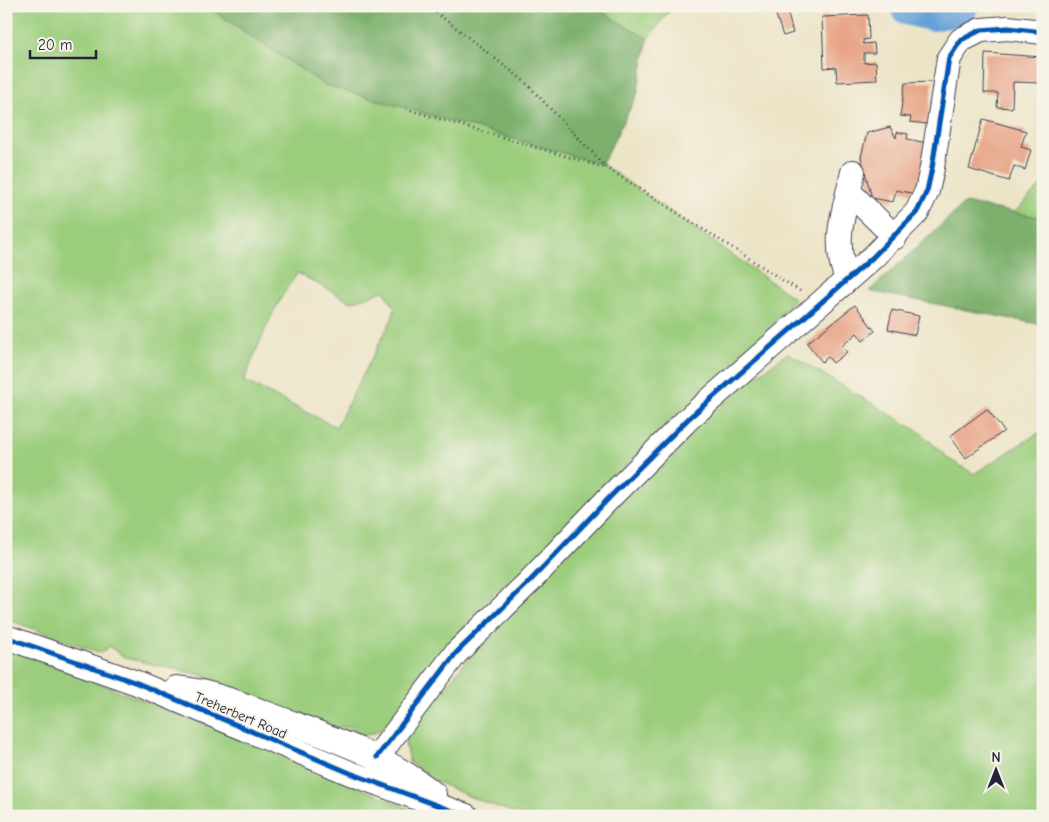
<svg xmlns="http://www.w3.org/2000/svg" width="1049" height="822" font-family="'Comic Neue',sans-serif">
	<style>
		.green { fill: #9bcd7d; stroke: #5e785c; fill-rule: evenodd }
		.forest { fill: #7cb06c; stroke: #4f6954 }
		.lines { fill: none; stroke-linecap: round; stroke-linejoin: round }
		.river { stroke: #66a2d7; stroke-width: 40 }
		.building { fill: #e69e80 }
		.minor-casing { stroke: #403f50; stroke-width: 26 }
		.path { stroke: #403f50; stroke-width: 3; stroke-dasharray: 1 4; stroke-linecap: butt }
		.minor { stroke: #fff; stroke-width: 24 }
		.cycleway-casing { stroke: #f7f3e8; stroke-width: 8 }
		.cycleway { stroke: #0057b8; stroke-width: 5 }
		.labels { text-anchor: middle; stroke-width: 4; stroke-linejoin: round; paint-order: stroke }
		.street-label { font-size: 14px; fill: #22223b; stroke: #f7f3e8 }
	</style>
	<rect width="100%" height="100%" fill="#f7f3e8"/>
	<filter id="ink" filterUnits="userSpaceOnUse"><feTurbulence type="fractalNoise" baseFrequency=".02" numOctaves="2"/><feDisplacementMap in="SourceGraphic" scale="10" xChannelSelector="R" yChannelSelector="G"/><feConvolveMatrix kernelMatrix="1 2 1 2 8 2 1 2 1" color-interpolation-filters="sRGB"/></filter>
	<filter id="wash" filterUnits="userSpaceOnUse"><feTurbulence type="fractalNoise" baseFrequency=".0096" numOctaves="4" result="noise"/><feDisplacementMap in="SourceGraphic" scale="20" xChannelSelector="R" yChannelSelector="G"/><feGaussianBlur stdDeviation="1.12" result="paint"/><feColorMatrix in="noise" values="0 0 0 0 0 0 0 0 0 0 0 0 0 0 0 0 0 1.4 0 .05"/><feComposite in="paint" operator="in"/></filter>
	<g filter="url(#wash)">
		<rect width="100%" height="100%" fill="#ece4c6"/>
		<g class="green">
			<path d="M 6,6 L 206,6 L 325,85 L 602,164 L 794,298 L 755,346 L 665,425 L 534,564 L 500,588 L 477,610 L 399,712 L 380,731 L 359,737 L 352,727 L 334,727 L 257,701 L 201,675 L 125,658 L 109,646 L 101,653 L 6,619 ZM 298,273 L 351,302 L 384,291 L 395,308 L 392,319 L 336,427 L 244,381 C 259,344 273,305 298,273 Z"/>
			<polygon points="592,6 673,6 648,39"/>
			<polygon points="1043,183 1043,218 1014,213"/>
			<polygon points="788,353 921,433 949,459 974,474 1043,430 1043,816 523,816 473,798 435,781 409,762 405,742 410,731 493,627 716,405"/>
			<polygon points="6,648 253,742 426,816 6,816"/>
		</g>
		<g class="forest">
			<polygon points="206,6 592,6 648,39 637,95 602,164 325,85"/>
			<polygon points="965,203 1043,218 1043,325 869,291"/>
		</g>
		<g class="lines">
			<polyline class="river" points="910,6 932,11 958,6"/>
		</g>
		<g id="blocks">
			<g class="building">
				<polygon points="773,6 796,6 787,10 793,33 783,36"/>
				<polygon points="868,15 869,39 863,40 863,44 874,43 875,53 864,53 864,63 876,62 877,80 837,82 836,67 824,68 822,17"/>
				<polygon points="985,53 1043,57 1043,83 1013,82 1012,108 997,107 998,93 984,93"/>
				<polygon points="933,82 927,124 910,122 911,117 900,116 905,83"/>
				<polygon points="983,119 1026,131 1021,147 1031,150 1025,170 1014,166 1009,181 969,169"/>
				<polygon points="890,127 896,138 897,132 908,134 907,139 927,143 916,194 896,190 893,202 872,198 861,157 867,133"/>
				<polygon points="855,305 875,331 863,341 857,333 842,346 847,352 833,363 828,357 822,362 807,343"/>
				<polygon points="892,310 919,316 915,335 888,329"/>
				<polygon points="987,409 1004,431 966,458 950,436"/>
			</g>
		</g>
	</g>
	<g filter="url(#ink)">
		<use href="#blocks" fill-opacity="0" stroke="#403f50" stroke-width="1"/>
		<g class="lines">
			<defs>
				<g id="minor">
					<polyline points="849,192 895,237"/>
					<path d="M 847,279 C 831,239 845,211 853,172"/>
					<polyline points="6,637 137,683 350,773 466,816"/>
					<path d="M 176,688 C 216,692 254,709 292,723 C 341,742 393,760 434,794"/>
					<polyline points="377,757 456,653 528,583 610,497 688,419 872,258 917,212 927,191 932,168 949,58 961,40 981,30 1008,28 1043,32"/>
				</g>
			</defs>
			<use href="#minor" class="minor-casing"/>
			<g class="path">
				<polyline points="428,6 524,81 607,168 800,291"/>
				<polyline points="406,109 606,168"/>
			</g>
			<use href="#minor" class="minor"/>
			<defs>
				<g id="cycleway">
					<polyline points="6,637 137,683 350,773 466,816"/>
					<polyline points="377,757 456,653 528,583 610,497 688,419 872,258 917,212 927,191 932,168 949,58 961,40 981,30 1008,28 1043,32"/>
				</g>
			</defs>
			<use href="#cycleway" class="cycleway-casing"/>
			<use href="#cycleway" class="cycleway"/>
		</g>
	</g>
	<g class="labels">
		<g class="street-label">
			<text transform="translate(241 715) rotate(23)" y="5">Treherbert Road</text>
		</g>
	</g>
	<rect width="1049" height="822" fill="none" stroke="#f7f3e8" stroke-width="25"/>
	<g transform="translate(996 770)" stroke="#f7f3e8" stroke-width="4" paint-order="stroke">
	<path d="M0-4L9 19L0 12L-9 19Z" fill="#22223b"/>
	<text y="-8" font-size="14" font-weight="bold" text-anchor="middle" fill="#22223b">N</text>
	</g>
	<path d="M30 50v8h66v-8" fill="none" stroke="#22223b" stroke-width="2.5"/>
	<text x="38" y="50" font-size="15" fill="#22223b" stroke="#f7f3e8" stroke-width="4" paint-order="stroke">20 m</text>
</svg>
